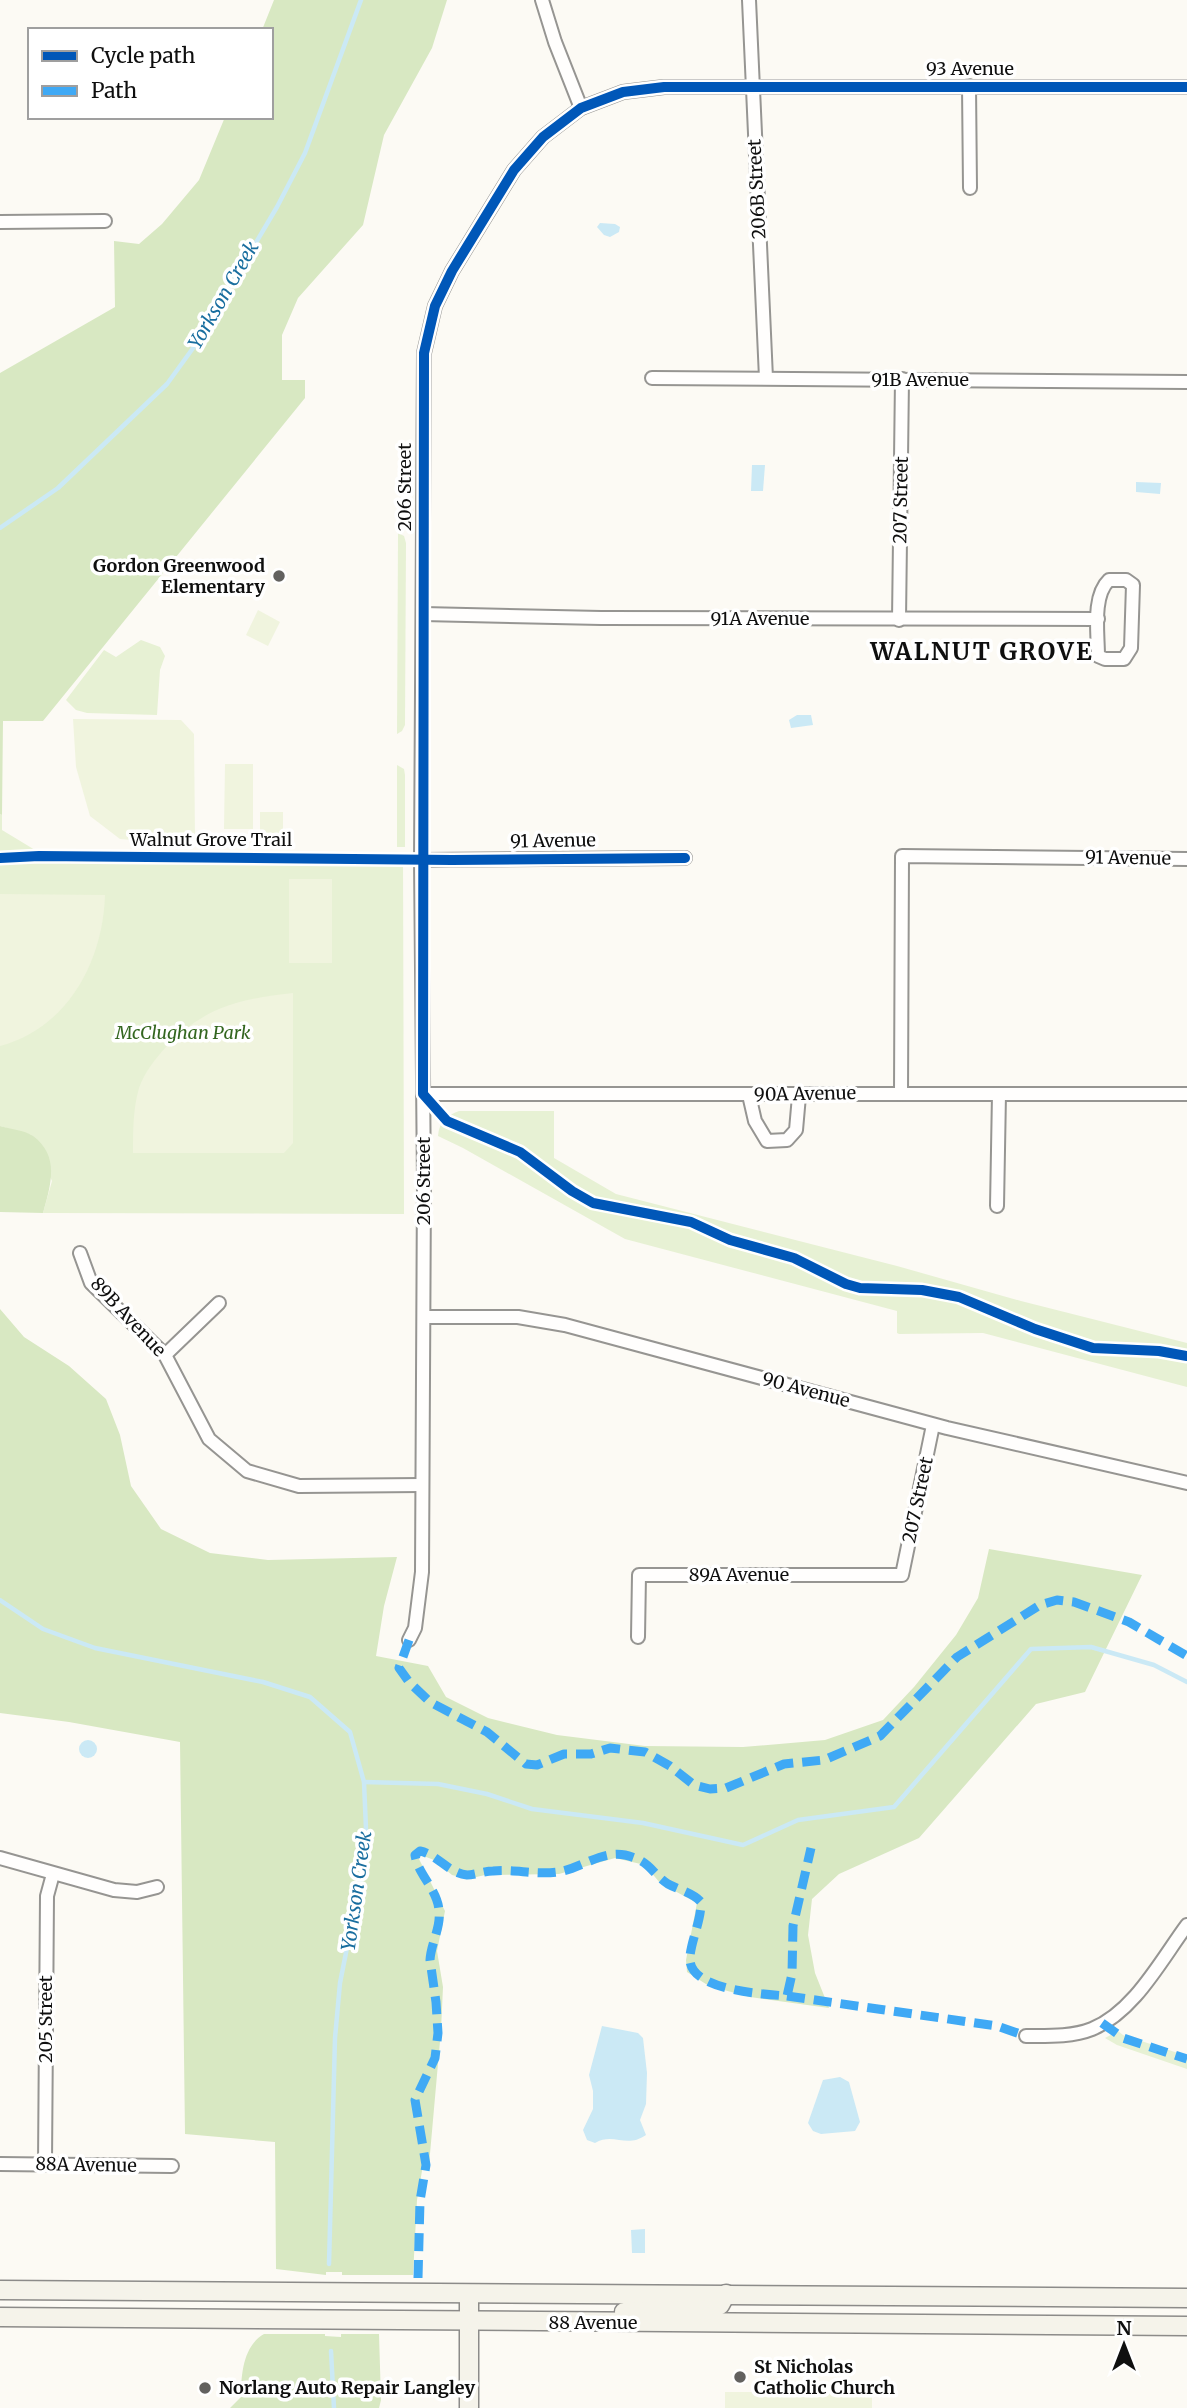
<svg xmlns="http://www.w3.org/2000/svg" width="1187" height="2408" font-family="Merriweather,serif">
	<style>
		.green { fill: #e7f1d4 }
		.forest { fill: #d8e8c2 }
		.pitch { fill: #f0f4de }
		.water { fill: #cbe9f5 }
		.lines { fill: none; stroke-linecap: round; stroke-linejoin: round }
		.stream { stroke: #cbe9f5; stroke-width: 4.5 }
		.street-casing { stroke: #969592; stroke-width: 16 }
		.secondary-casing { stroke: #8c8b89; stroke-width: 21 }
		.street { stroke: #fffefd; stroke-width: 12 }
		.secondary { stroke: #f5f3ea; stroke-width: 18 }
		.quiet { stroke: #3fa9f5; stroke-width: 9; stroke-dasharray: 18 9; stroke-linecap: butt }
		.cycleway-casing { stroke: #fff; stroke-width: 15 }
		.cycleway { stroke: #0057b8; stroke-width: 10 }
		.poi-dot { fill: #62615f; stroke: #fff; stroke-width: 2.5 }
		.labels { text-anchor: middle; stroke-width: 7; stroke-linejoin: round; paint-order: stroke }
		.street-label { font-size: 18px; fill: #0f0f0f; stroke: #fff }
		.poi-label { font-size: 18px; font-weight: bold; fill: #0f0f0f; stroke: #fff; text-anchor: start }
		.park-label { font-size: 18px; font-style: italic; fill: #33661f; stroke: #fff }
		.water-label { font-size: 19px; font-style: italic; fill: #196e9f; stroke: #fff }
		.district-label { font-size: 24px; font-weight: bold; letter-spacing: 2px; fill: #0f0f0f; stroke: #fff }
	</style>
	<rect width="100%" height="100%" fill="#fcfaf4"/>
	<g class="green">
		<polygon points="398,533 404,536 406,543 405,725 402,731 397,734"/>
		<polygon points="141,640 160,647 165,656 160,670 157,715 87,713 76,710 66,700 104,650 116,657"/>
		<polygon points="397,765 404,769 405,775 405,847 397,847"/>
		<polygon points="0,814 2,815 2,830 40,853 403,854 404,1214 43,1213 52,1181 31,1135 0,1126"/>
		<path d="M 459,1111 L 554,1111 L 554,1158 L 616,1194 L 897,1266 L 1021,1301 L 1187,1343 L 1187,1387 L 983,1333 L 899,1334 L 897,1333 L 897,1311 L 625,1239 L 463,1148 L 438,1136 C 439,1122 447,1115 459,1111 Z"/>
		<polygon points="1118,2031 1123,2035 1187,2056 1187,2069 1117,2045 1105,2038"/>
	</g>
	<g class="forest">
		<polygon points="274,0 447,0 432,48 384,135 363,225 298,298 282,335 282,380 305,380 305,398 43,721 3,721 2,815 0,814 0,373 115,307 114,241 139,244 162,224 199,180 225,117 271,117 271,30 262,30"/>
		<path d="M 0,1126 C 10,1129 24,1130 33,1136 C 60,1156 51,1185 43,1213 L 0,1212 Z"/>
		<polygon points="0,1309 24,1337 69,1366 106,1399 120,1435 131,1486 161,1529 210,1553 268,1560 397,1557 384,1606 376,1656 428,1666 446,1697 488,1718 557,1735 645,1746 743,1747 825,1740 883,1720 914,1687 956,1635 978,1598 989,1549 1142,1575 1085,1692 1036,1704 919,1838 839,1874 812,1899 808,1935 815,1973 829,2008 750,1997 709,1986 687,1972 686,1960 697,1903 660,1883 645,1865 615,1858 559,1874 485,1875 468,1879 452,1875 434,1860 421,1855 419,1859 445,1911 437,1951 443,1987 441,2030 429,2165 423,2165 417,2200 413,2275 342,2275 342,2272 326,2272 326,2275 276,2269 275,2142 185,2134 180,1742 69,1722 0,1713"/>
		<path d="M 264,2334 L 325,2334 L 325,2336 L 341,2337 L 341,2334 L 379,2334 L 381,2400 L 379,2408 L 230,2408 L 241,2397 C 241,2375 243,2346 264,2334 Z"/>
	</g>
	<g class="pitch">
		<polygon points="258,610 280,622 268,646 246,635"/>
		<polygon points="73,719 181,720 194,734 195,839 144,841 120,839 90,816 76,767"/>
		<polygon points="225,764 253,764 253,829 224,829"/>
		<rect x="260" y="812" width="23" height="29"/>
		<rect x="289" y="879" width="43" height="84"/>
		<path d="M 0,894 L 105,895 C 103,961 68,1028 0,1046 Z"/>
		<path d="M 293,993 L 293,1143 L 284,1153 L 133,1153 C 133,1130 133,1109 139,1088 C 144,1073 156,1058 166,1047 C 204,1007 240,999 293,993 Z"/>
		<rect x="725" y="2392" width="147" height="16"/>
	</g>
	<g class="water">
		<polygon points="600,223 615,224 620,227 619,232 610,237 604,235 597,227"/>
		<polygon points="752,465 765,465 763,491 751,491"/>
		<polygon points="1136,482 1161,483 1160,494 1136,492"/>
		<polygon points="797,715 811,715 813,725 791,728 789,720"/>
		<circle cx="88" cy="1749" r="9"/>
		<path d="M 602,2026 L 638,2033 L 643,2038 L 647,2073 L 646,2104 L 640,2120 L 646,2135 C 626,2149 614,2132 595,2143 L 587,2140 L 583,2130 L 593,2109 L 593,2091 L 589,2075 Z"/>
		<polygon points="840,2077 849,2082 860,2122 855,2131 821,2134 813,2131 808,2123 823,2080"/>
		<polygon points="645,2229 645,2253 632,2253 631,2230"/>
	</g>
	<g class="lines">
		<g class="stream">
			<polyline points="0,528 58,488 167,384 196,344 277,207 305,153 361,0"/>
			<polyline points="0,1600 43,1629 95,1648 263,1682 310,1697 350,1732 364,1782 366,1829 361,1877 340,1983 335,2038 329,2264"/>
			<polyline points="364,1782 438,1784 487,1794 532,1809 643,1823 743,1845 798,1820 894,1807 1031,1649 1091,1647 1154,1665 1187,1682"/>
			<polyline points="331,2351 334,2408"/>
		</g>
		<defs>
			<g id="street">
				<polyline points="542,0 555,42 581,108"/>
				<polyline points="749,0 766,378"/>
				<polyline points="969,86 970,188"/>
				<polyline points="0,222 105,221"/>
				<polyline points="652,378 1187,382"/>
				<path d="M 1109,580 L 1126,580 L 1133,585 L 1131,648 L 1124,659 L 1105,659 L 1098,656 C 1098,633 1092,596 1109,580 Z"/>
				<polyline points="423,614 601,618 1098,619"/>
				<polyline points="899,620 902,379"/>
				<polyline points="421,860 685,858"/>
				<polyline points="423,1094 1187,1094"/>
				<polyline points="901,1094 902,856 1187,859"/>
				<polyline points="749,1095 755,1121 767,1141 787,1140 796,1130 799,1096"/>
				<polyline points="997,1206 999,1094"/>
				<polyline points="80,1253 91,1283 165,1355 209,1439 247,1471 299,1486 422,1485"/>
				<polyline points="424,1317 518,1317 565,1325 947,1428 1187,1483"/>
				<polyline points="165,1355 219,1303"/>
				<polyline points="638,1637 639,1575 902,1575 933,1425"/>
				<polyline points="409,1640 415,1628 422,1572 424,1184 421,860 424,353 435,306 452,271 514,170 543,137 581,108 623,92 664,87 1187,87"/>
				<polyline points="0,1858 114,1890 137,1892 157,1887"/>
				<path d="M 1026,2036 C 1048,2036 1072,2037 1092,2029 C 1134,2012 1161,1960 1187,1925"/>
				<polyline points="0,2164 172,2166"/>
				<polyline points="45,2164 47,1896 53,1874"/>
			</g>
			<g id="secondary">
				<polyline points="0,2290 1187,2298"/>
				<polyline points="469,2294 469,2408"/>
				<polyline points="624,2312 713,2309 720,2305 726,2294"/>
				<polyline points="0,2317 1187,2326"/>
			</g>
		</defs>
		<use href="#street" class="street-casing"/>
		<use href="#secondary" class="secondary-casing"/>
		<use href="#street" class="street"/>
		<use href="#secondary" class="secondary"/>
		<g class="quiet">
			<polyline points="409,1640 399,1668 409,1682 430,1702 487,1732 526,1764 537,1765 564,1754 591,1754 610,1748 645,1752 670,1766 694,1785 710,1789 726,1788 784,1764 824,1760 880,1736 957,1657 1040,1605 1057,1600 1074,1602 1129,1622 1187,1656"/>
			<polyline points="787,1996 997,2026 1026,2036"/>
			<polyline points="1102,2023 1123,2038 1187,2059"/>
			<path d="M 418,2278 L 420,2201 L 426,2165 L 415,2100 L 435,2058 L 438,2033 L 436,2002 L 430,1960 C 431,1943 441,1928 439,1911 C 438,1890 418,1875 415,1855 L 420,1851 C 438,1855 448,1873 467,1875 C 475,1875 484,1871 493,1871 C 514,1869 536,1875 558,1872 C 579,1869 603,1850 625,1855 C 651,1861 650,1872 668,1884 C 679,1890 693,1893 701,1902 C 701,1921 692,1938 690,1956 C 686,1991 764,1994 787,1996 L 792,1974 L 793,1926 L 811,1848"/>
		</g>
		<defs>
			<g id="cycleway">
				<polyline points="1187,87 664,87 623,92 581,108 543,137 514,170 452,271 435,306 424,353 423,1094 447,1121 520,1152 572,1191 593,1203 691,1222 730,1240 794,1258 846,1284 860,1288 922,1290 959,1297 1035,1329 1093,1348 1159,1351 1187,1356"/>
				<polyline points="0,858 39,856 452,860 685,858"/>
			</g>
		</defs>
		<use href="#cycleway" class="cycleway-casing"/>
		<use href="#cycleway" class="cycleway"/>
	</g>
	<g class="poi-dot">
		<circle cx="279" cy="576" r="7"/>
		<circle cx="740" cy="2377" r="7"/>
		<circle cx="205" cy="2388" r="7"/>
	</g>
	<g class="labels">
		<g class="street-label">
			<text x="970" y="75">93 Avenue</text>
			<text transform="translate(757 189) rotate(-93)" y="6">206B Street</text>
			<text x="920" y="386">91B Avenue</text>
			<text transform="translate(405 487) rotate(-90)" y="6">206 Street</text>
			<text transform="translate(901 500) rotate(-89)" y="6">207 Street</text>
			<text x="760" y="625">91A Avenue</text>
			<text x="211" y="846">Walnut Grove Trail</text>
			<text transform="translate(553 841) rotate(-1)" y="6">91 Avenue</text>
			<text transform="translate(1128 858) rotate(1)" y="6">91 Avenue</text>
			<text transform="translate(805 1094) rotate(-1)" y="6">90A Avenue</text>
			<text transform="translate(424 1181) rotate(-90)" y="6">206 Street</text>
			<text transform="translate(128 1317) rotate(47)" y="6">89B Avenue</text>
			<text transform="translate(806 1390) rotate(15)" y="6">90 Avenue</text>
			<text transform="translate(918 1500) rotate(-78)" y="6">207 Street</text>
			<text x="739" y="1581">89A Avenue</text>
			<text transform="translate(46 2019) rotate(-90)" y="6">205 Street</text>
			<text transform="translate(86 2165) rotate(1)" y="6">88A Avenue</text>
			<text x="593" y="2329">88 Avenue</text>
		</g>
		<g class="poi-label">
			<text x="265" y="572" text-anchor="end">Gordon Greenwood<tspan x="265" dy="21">Elementary</tspan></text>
			<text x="754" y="2373">St Nicholas<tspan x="754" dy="21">Catholic Church</tspan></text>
			<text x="219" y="2394">Norlang Auto Repair Langley</text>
		</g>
		<g class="park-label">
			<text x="183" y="1039">McClughan Park</text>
		</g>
		<g class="water-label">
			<text transform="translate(223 295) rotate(-60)" y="7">Yorkson Creek</text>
			<text transform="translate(356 1891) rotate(-82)" y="7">Yorkson Creek</text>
		</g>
		<g class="district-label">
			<text x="982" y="660">WALNUT GROVE</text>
		</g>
	</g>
	<rect x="28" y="28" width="245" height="91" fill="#ffffff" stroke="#9f9f9f" stroke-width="2"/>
	<rect x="42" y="51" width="35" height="10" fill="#0057b8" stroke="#9f9f9f" stroke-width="2"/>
	<text x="91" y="63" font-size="21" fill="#0f0f0f">Cycle path</text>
	<rect x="42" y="86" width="35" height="10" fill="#3fa9f5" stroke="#9f9f9f" stroke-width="2"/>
	<text x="91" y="98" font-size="21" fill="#0f0f0f">Path</text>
	<g transform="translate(1124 2345)" stroke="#ffffff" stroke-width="5" paint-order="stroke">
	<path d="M0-5L12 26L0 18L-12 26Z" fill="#0f0f0f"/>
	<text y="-10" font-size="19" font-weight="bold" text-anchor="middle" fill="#0f0f0f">N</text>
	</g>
</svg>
